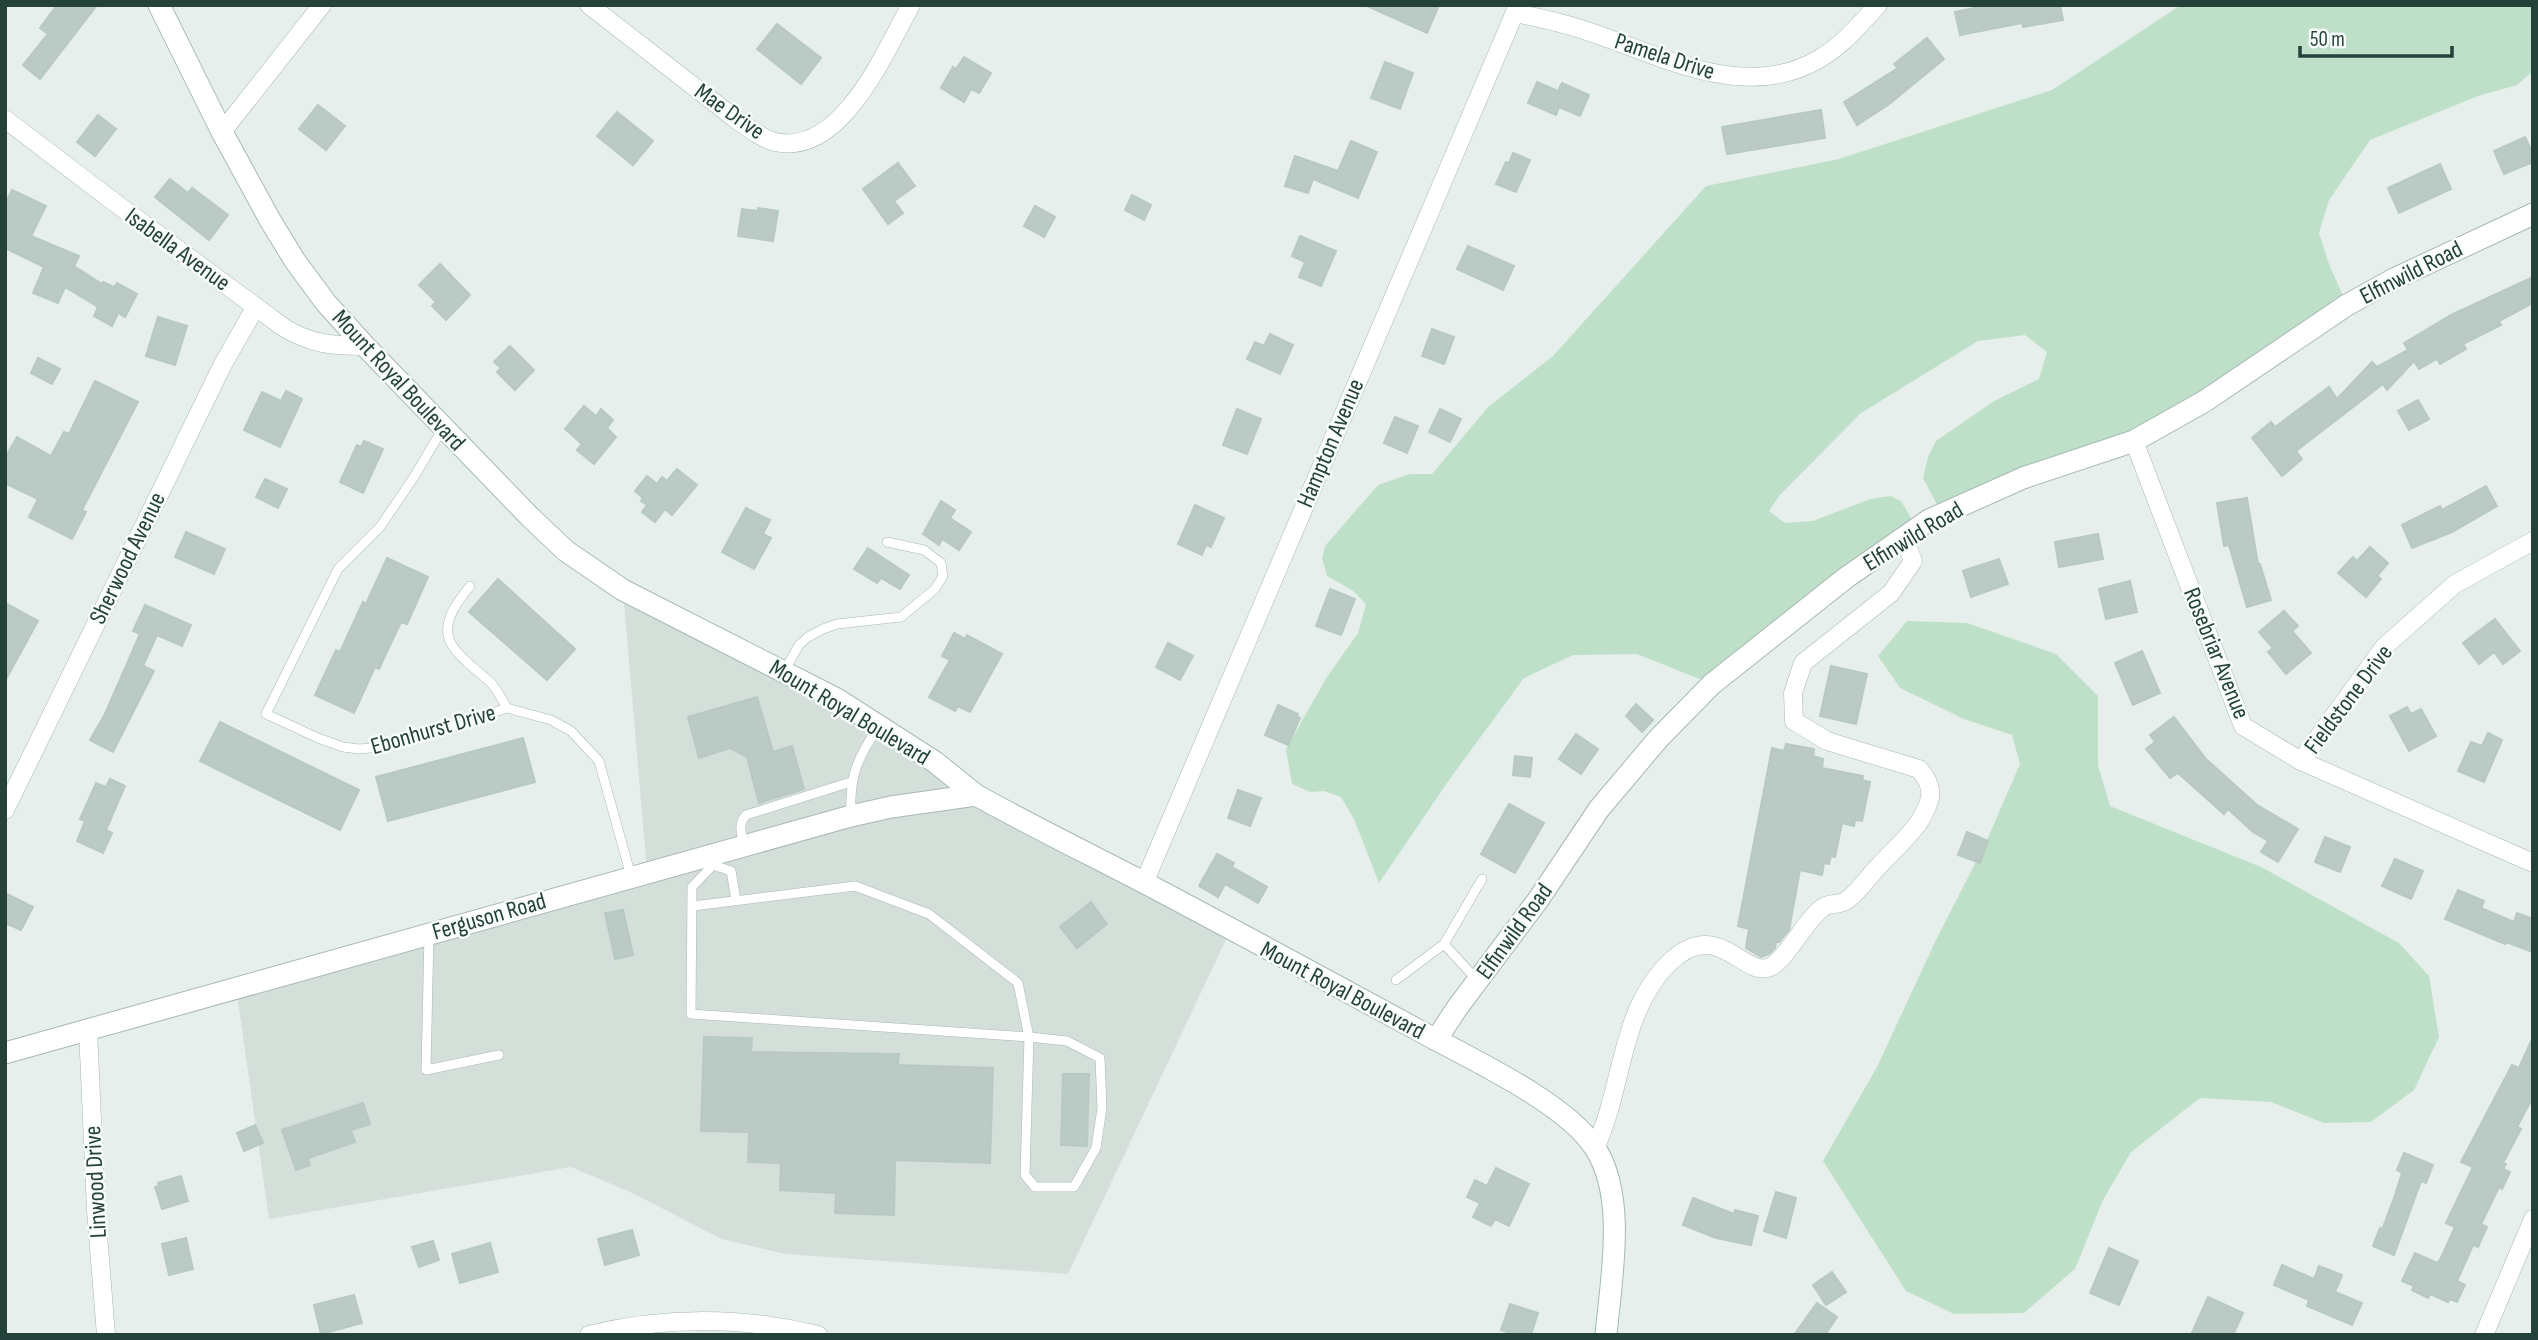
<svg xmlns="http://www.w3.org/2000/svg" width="2538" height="1340" font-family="'Sofia Sans Condensed',sans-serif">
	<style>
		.built { fill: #d4dfda }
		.green { fill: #bfe0c8 }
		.building { fill: #bbcac4; stroke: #b8c9c2; stroke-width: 2 }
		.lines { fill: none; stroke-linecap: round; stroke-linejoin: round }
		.service-casing { stroke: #a8b8b2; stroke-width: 10 }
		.minor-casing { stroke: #a8b8b2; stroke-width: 19 }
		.tertiary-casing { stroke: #a8b8b2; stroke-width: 23 }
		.secondary-casing { stroke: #a4bbb3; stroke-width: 23 }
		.service { stroke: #fff; stroke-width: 9 }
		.minor { stroke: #fff; stroke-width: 18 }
		.tertiary { stroke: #fff; stroke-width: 21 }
		.secondary { stroke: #fff; stroke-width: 21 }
		.labels { text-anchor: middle; stroke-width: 5; stroke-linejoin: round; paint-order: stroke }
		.street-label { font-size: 24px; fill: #24423a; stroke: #f7fbf9 }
	</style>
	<rect width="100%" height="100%" fill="#e6efeb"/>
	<polygon class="built" points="623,590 935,762 1231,929 1068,1274 785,1254 722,1239 630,1192 571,1167 269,1219 236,987 647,871"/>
	<g class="green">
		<polygon points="2181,5 2533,5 2533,71 2517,85 2478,96 2370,140 2329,200 2319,233 2329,264 2347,305 2205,401 1942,514 1923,478 1928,457 1936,441 1994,401 2039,379 2047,352 2025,335 1978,341 1861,413 1779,496 1769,511 1785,523 1813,521 1870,499 1891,496 1901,501 1917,528 1712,684 1637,654 1573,655 1524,678 1449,780 1379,883 1354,819 1341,797 1324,791 1310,792 1292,784 1286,749 1327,677 1358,633 1366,604 1352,590 1327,576 1322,558 1325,546 1378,485 1410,474 1432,474 1488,407 1553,356 1706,186 1839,159 2052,90"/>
		<polygon points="1907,621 1967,623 2056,654 2098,696 2098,765 2110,806 2261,867 2399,943 2429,976 2439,1037 2414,1090 2371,1122 2324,1123 2271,1102 2200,1098 2131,1152 2103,1200 2075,1269 2024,1313 1954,1314 1906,1291 1823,1161 1877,1067 1936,940 1987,840 2020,764 2012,735 1964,719 1900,688 1878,656"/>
	</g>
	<g class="building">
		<polygon points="57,5 97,5 40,79 23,65 48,34 40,28"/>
		<polygon points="1365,5 1439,5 1427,33"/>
		<polygon points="1988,5 2060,5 2063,20 2023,27 2022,23 1960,35 1955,12"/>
		<polygon points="777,24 821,58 801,84 757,49"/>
		<polygon points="1927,38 1944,59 1888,105 1857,125 1844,102 1898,68 1894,64"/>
		<polygon points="964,57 991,73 979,93 971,89 964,102 941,88 953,67 956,69"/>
		<polygon points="1385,62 1413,73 1400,109 1371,98"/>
		<polygon points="1537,82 1558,91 1562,83 1589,95 1580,116 1559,107 1556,115 1528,103"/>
		<polygon points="318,105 345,126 326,150 299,129"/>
		<polygon points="1821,110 1825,138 1727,154 1722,127"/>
		<polygon points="617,112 653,141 633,165 597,136"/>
		<polygon points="98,115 116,129 95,156 77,142"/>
		<polygon points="2525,137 2533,154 2533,162 2504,174 2494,151"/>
		<polygon points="1351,141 1377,152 1358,198 1313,179 1308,193 1285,186 1295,156 1338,171"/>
		<polygon points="1513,153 1530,160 1516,192 1496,184 1506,162 1509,163"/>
		<polygon points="898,163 915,186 894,201 903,213 888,224 863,189"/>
		<polygon points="2440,164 2451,189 2399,213 2388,188"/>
		<polygon points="170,179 188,193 192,188 228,215 209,240 155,197"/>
		<polygon points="12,190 46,206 31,236 79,256 74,266 102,284 103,282 114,287 117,283 137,294 125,317 118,313 112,326 94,316 98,307 65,287 58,303 33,293 44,267 5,248 5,204"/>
		<polygon points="1132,195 1151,205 1144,220 1125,210"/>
		<polygon points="1035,206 1055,217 1044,237 1024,226"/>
		<polygon points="758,208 778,211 773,241 738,236 742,209 758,211"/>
		<polygon points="1300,236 1336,251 1321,286 1299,277 1305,262 1292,256"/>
		<polygon points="1468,246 1514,266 1503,290 1457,269"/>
		<polygon points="440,264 470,295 446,320 432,306 436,302 419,285"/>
		<polygon points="2533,277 2533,303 2499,321 2501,325 2463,344 2466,349 2440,364 2437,359 2419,369 2414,361 2387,390 2383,384 2296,451 2302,459 2282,476 2252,438 2271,422 2275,427 2329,387 2337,399 2372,362 2377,367 2408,350 2404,343 2451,315"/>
		<polygon points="158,317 187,326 175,365 146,356"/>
		<polygon points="1432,329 1454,337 1444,364 1422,356"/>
		<polygon points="1270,334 1293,345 1280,374 1247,359 1255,342 1264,346"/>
		<polygon points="510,346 534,370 515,390 497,372 501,368 494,362"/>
		<polygon points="38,358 60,369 52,384 31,373"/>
		<polygon points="95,381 138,402 82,510 86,512 72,539 29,517 38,499 5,483 5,458 17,437 51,456 64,432 69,434"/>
		<polygon points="286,391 302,399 280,447 244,430 262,392 281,401"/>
		<polygon points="2418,400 2429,419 2409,430 2398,411"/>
		<polygon points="584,406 596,416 601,409 613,420 607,428 616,437 594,464 577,450 582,444 565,429"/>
		<polygon points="1237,409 1261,419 1247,454 1223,445"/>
		<polygon points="1440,409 1461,419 1450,442 1429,432"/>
		<polygon points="1395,417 1418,426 1407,453 1384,443"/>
		<polygon points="364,441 383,449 363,493 340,482 357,445 361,447"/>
		<polygon points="677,469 697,485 672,515 665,509 655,522 642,512 647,505 641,501 643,498 635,491 647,476 657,484 662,477 667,481"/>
		<polygon points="265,479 287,489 278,508 256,497"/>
		<polygon points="2486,486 2497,506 2452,532 2412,548 2402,525 2440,506 2442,510"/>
		<polygon points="2247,498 2258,564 2260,564 2271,600 2247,607 2229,545 2224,546 2217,503"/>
		<polygon points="941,501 955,510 950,518 971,532 959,550 942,539 939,545 923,534"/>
		<polygon points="1195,505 1224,518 1211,547 1206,545 1202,555 1178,544"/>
		<polygon points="746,508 770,520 763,534 771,538 754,569 722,552"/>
		<polygon points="186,532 225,549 214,574 175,557"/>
		<polygon points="2098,534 2103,559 2059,567 2055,542"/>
		<polygon points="2370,547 2388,563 2377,576 2381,579 2366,597 2338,573 2353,557 2357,561"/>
		<polygon points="868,548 909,575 900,589 881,578 877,583 854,569"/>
		<polygon points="387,558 428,577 407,624 401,622 379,669 375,667 354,713 315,695 336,650 340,652 363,602 366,604"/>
		<polygon points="1999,559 2008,584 1971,597 1963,571"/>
		<polygon points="498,579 575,649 547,680 469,612"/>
		<polygon points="2130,581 2137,612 2106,619 2099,589"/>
		<polygon points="1330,589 1355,599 1341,635 1316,626"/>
		<polygon points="5,603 38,621 5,681"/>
		<polygon points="145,605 191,625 182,646 157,635 143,666 154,671 113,752 90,740 105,714 140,634 133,631"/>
		<polygon points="2284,611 2298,626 2292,631 2311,653 2286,674 2268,652 2273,648 2259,632"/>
		<polygon points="2495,619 2520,651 2503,664 2494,652 2479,664 2463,643"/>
		<polygon points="954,633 965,639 967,635 1002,654 970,712 958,706 955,711 929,697 950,660 942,656"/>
		<polygon points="1168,643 1193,656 1180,680 1156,667"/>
		<polygon points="2142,651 2160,693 2133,705 2115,663"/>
		<polygon points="1831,666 1867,674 1856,724 1820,716"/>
		<polygon points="757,697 773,752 792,746 804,789 759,803 747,757 730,748 699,758 688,717"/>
		<polygon points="1636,704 1653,720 1642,732 1626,716"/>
		<polygon points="1278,705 1298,714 1297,717 1300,718 1288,745 1265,735"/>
		<polygon points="2407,707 2411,714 2421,709 2436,736 2409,751 2390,716"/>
		<polygon points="2174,717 2206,759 2257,805 2298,829 2278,862 2261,852 2268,841 2253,832 2228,809 2224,814 2178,773 2170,778 2146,749 2155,742 2150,735"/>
		<polygon points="220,722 359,790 340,830 200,761"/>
		<polygon points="2488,733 2502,740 2484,782 2458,771 2471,742 2482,746"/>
		<polygon points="1576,734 1598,749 1581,774 1559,759"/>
		<polygon points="523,738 535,782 388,821 376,777"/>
		<polygon points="1786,744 1814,749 1813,756 1823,759 1822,768 1863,776 1862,780 1870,782 1862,821 1855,820 1854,826 1842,823 1835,857 1831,856 1829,864 1824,863 1822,875 1800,870 1789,930 1779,942 1776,942 1775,948 1769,954 1761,957 1746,948 1749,929 1738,926 1772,748 1784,751"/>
		<polygon points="1515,756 1532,758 1530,777 1513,775"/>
		<polygon points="110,779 125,786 106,830 112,833 103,853 77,841 85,821 80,819 96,783 106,787"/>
		<polygon points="1238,790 1261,798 1250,826 1228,818"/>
		<polygon points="1509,804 1544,823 1515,873 1481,854"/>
		<polygon points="1967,832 1988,841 1980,863 1958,855"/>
		<polygon points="2325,837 2350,847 2340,872 2315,862"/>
		<polygon points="1217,854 1234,863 1232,867 1267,887 1258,903 1225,884 1218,897 1199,886"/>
		<polygon points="2395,859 2423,871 2411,899 2382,886"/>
		<polygon points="2458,890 2484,901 2481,908 2514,922 2517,913 2533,919 2533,952 2506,942 2505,944 2445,919"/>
		<polygon points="5,893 33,907 21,930 5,923"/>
		<polygon points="1091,902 1107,924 1077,948 1060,927"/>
		<polygon points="623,910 633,955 615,959 605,913"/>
		<polygon points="704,1037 752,1038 751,1052 899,1054 898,1065 993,1068 990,1163 895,1160 894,1215 835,1213 836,1193 780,1190 781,1163 748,1162 749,1132 701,1131"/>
		<polygon points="2533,1037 2533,1097 2517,1127 2521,1129 2503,1163 2506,1164 2503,1169 2510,1172 2502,1189 2499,1187 2481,1224 2487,1227 2478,1247 2473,1245 2457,1281 2465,1285 2457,1302 2450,1299 2448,1302 2430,1294 2428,1298 2412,1290 2414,1286 2402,1281 2415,1253 2437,1263 2441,1258 2455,1227 2446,1223 2473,1167 2461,1162 2512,1065 2519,1068"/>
		<polygon points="1063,1074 1089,1074 1087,1146 1061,1145"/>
		<polygon points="363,1103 370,1124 351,1130 355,1142 308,1158 310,1165 296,1170 282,1130"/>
		<polygon points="255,1125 263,1143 244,1151 237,1133"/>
		<polygon points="2404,1153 2433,1165 2426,1183 2421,1181 2394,1255 2373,1246 2380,1228 2382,1230 2394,1198 2402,1173 2397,1170"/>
		<polygon points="1496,1168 1529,1184 1509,1226 1495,1219 1491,1226 1473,1217 1480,1203 1467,1197 1475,1180 1487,1186"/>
		<polygon points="181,1176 188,1201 162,1209 155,1187 159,1186 158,1183"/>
		<polygon points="1776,1192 1796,1198 1786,1238 1764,1231"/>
		<polygon points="1693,1198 1734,1214 1735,1210 1758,1216 1751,1245 1716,1238 1683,1225"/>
		<polygon points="632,1230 639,1255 605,1265 598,1239"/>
		<polygon points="186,1238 193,1269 169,1275 162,1244"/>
		<polygon points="433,1241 439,1260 419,1267 412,1247"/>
		<polygon points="490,1243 498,1272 460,1283 452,1254"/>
		<polygon points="2109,1248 2138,1261 2119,1305 2090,1293"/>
		<polygon points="2282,1265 2314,1279 2319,1266 2342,1275 2335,1292 2362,1303 2352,1325 2307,1306 2309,1300 2274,1285"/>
		<polygon points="1832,1272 1846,1292 1826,1305 1813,1285"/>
		<polygon points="354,1295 362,1323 321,1334 314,1305"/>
		<polygon points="2208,1297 2243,1313 2233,1335 2191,1335"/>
		<polygon points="1817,1303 1837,1317 1825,1335 1794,1335"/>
		<polygon points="1510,1304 1538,1313 1531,1335 1515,1335 1501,1330"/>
	</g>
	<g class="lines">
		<defs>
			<g id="service">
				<polyline points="443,428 414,477 380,527 338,569 266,714 318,738 343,747 359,749 381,747 425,735 507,708 551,720 571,731 599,761 631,876"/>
				<path d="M 470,586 C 460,599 445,616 448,635 C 450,652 480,672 492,684 C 498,691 502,700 507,708"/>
				<polyline points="784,671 799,645 808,637 823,629 837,624 901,617 935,589 943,576 941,563 924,550 887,542"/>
				<path d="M 851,816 C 849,777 857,758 879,726"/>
				<path d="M 744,844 C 741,834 738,823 746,815 L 851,782"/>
				<polyline points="713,865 731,871 736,900"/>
				<polyline points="693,906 855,886 929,914 1018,983 1029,1037 691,1014 692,887 713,865 707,856"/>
				<polyline points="429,934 426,1070 499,1055"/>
				<polyline points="1444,944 1482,879"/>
				<polyline points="1396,980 1444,944 1477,980"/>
				<polygon points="1029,1037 1067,1041 1100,1058 1102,1108 1096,1148 1074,1187 1035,1187 1025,1175"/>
			</g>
			<g id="minor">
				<path d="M 589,5 L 733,117 C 746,126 760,138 775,142 C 842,157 885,51 911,5"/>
				<path d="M 1515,13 C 1541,18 1567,24 1593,33 C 1663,57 1746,102 1819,59 C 1843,45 1859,25 1878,5"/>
				<path d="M 5,119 L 110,199 L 283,327 C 310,344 333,346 365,346"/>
				<polyline points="222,132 322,5"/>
				<polyline points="2134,441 2243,726 2301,761 2533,863"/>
				<polyline points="2301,761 2384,647 2455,584 2533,541"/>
				<polyline points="5,810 223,364 255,308"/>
				<polyline points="1144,883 1518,5"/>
				<polyline points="88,1029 96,1210 106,1335"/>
				<path d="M 1595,1148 C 1624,1087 1619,1011 1670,962 C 1718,916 1744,979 1770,967 C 1785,961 1805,921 1822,908 C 1829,902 1840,906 1847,900 C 1858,892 1867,879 1876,869 C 1890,854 1907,839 1919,822 C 1923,816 1929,804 1930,797 C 1932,786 1926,777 1919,769 L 1827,741 L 1794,721 L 1793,693 L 1803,663 L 1891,593 L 1913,561 L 1904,537"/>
				<path d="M 589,1335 C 666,1316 740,1316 818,1335"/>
				<polyline points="2484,1335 2533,1219"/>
			</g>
			<g id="tertiary">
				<polyline points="1436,1040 1457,1008 1538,900 1599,809 1658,739 1712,684 1847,577 1929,520 2023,478 2134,441 2205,401 2347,305 2394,279 2533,214"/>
				<polyline points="5,1053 851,816 891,807 976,795"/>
			</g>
			<path id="secondary" d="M 159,5 L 222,132 L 270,220 L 295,261 L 326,303 L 365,346 L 530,517 L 566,551 L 623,590 L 837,699 L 935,762 L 976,795 C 1032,826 1089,854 1145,883 C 1236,931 1326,980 1416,1029 C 1465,1056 1566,1102 1595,1148 C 1627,1197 1611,1279 1606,1335"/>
		</defs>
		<use href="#service" class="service-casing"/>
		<use href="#minor" class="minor-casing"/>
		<use href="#tertiary" class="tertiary-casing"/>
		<use href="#secondary" class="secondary-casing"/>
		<use href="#service" class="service"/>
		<use href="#minor" class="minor"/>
		<use href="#tertiary" class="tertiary"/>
		<use href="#secondary" class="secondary"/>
	</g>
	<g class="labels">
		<g class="street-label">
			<text transform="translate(1665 56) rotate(18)" y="8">Pamela Drive</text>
			<text transform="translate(730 111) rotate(35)" y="8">Mae Drive</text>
			<text transform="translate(178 249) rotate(36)" y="8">Isabella Avenue</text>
			<text transform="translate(2411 272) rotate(-27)" y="8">Elfinwild Road</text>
			<text transform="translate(399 380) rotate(47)" y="8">Mount Royal Boulevard</text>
			<text transform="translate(1330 443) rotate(-67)" y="8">Hampton Avenue</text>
			<text transform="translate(1913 536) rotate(-31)" y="8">Elfinwild Road</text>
			<text transform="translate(127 558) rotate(-64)" y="8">Sherwood Avenue</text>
			<text transform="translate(2217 653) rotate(68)" y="8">Rosebriar Avenue</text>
			<text transform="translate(2348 699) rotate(-53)" y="8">Fieldstone Drive</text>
			<text transform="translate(850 712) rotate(31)" y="8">Mount Royal Boulevard</text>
			<text transform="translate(433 729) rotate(-16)" y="8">Ebonhurst Drive</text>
			<text transform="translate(489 916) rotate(-16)" y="8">Ferguson Road</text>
			<text transform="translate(1514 931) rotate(-54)" y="8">Elfinwild Road</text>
			<text transform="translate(1343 990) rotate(28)" y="8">Mount Royal Boulevard</text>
			<text transform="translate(95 1182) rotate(-93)" y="8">Linwood Drive</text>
		</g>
	</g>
	<rect width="2538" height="1340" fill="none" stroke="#24423a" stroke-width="14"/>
	<path d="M2300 46v10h152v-10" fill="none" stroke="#24423a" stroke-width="3.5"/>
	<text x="2310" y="46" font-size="21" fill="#24423a" stroke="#f7fbf9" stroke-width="5" paint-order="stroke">50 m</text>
</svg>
